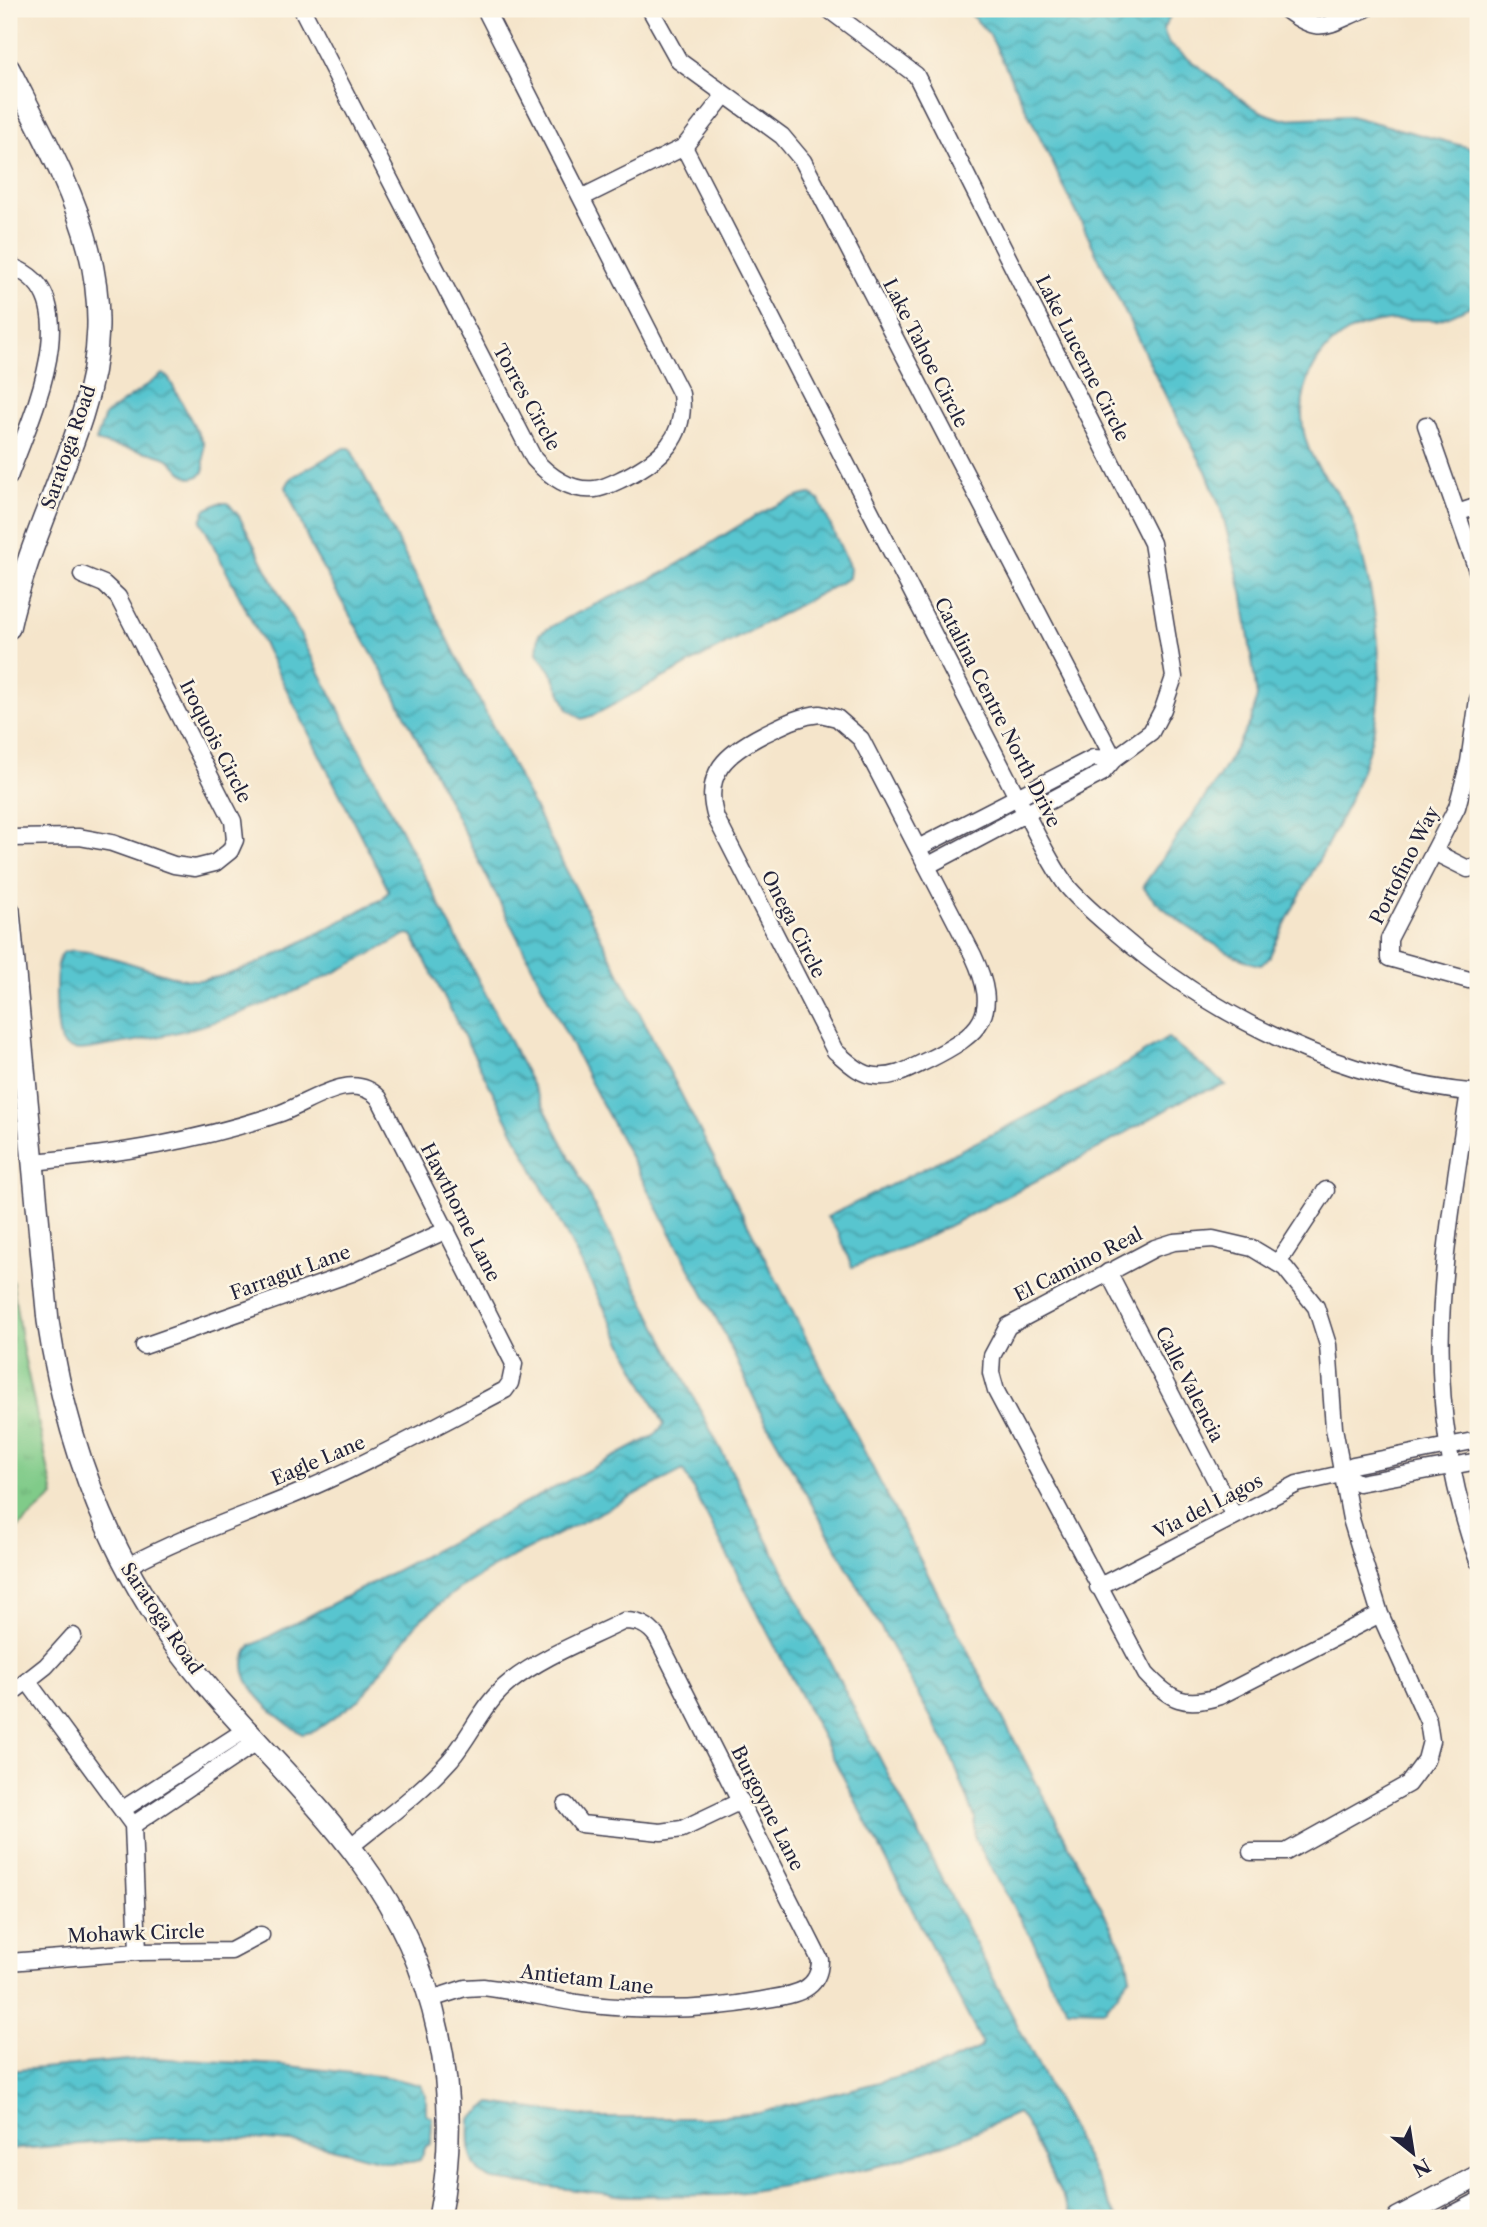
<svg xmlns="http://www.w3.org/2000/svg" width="1487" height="2227" font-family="'Libre Caslon Text',serif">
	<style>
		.grass { fill: url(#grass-tufts); stroke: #517662; stroke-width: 2 }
		.water { fill: url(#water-waves); stroke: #3d7485; stroke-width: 2 }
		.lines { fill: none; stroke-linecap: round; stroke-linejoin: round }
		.street-casing { stroke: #423f51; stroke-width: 19 }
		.secondary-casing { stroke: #423f51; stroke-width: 24 }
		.street { stroke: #fff; stroke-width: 16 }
		.secondary { stroke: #fff; stroke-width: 21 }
		.labels { text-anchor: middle; stroke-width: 5; stroke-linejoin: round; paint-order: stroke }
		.street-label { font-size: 19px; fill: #22223b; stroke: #fcf5e5 }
	</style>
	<defs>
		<pattern id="grass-tufts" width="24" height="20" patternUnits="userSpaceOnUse" patternTransform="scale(1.75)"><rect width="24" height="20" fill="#80cb89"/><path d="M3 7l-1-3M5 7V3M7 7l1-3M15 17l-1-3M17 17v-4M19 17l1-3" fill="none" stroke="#6eae77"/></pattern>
		<pattern id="water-waves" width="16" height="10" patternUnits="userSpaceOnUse" patternTransform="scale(1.75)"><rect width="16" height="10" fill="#58c5cf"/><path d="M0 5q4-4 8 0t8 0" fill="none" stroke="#48a0a9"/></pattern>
	</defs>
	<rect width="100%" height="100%" fill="#fcf5e5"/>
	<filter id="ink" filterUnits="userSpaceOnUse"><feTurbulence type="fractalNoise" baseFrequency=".0143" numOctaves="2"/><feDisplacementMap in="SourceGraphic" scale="14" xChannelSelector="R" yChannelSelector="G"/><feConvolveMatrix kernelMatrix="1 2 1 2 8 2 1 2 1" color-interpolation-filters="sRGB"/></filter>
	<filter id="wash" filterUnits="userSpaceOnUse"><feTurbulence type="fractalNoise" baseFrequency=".00686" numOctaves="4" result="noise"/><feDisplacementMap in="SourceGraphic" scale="28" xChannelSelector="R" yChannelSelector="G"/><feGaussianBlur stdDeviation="1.57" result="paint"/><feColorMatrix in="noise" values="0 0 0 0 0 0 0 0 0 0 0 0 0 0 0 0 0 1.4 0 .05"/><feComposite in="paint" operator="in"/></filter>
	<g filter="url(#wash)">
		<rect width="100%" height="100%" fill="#f5e5cb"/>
		<polygon class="grass" points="9,1280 12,1280 23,1351 54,1496 9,1536"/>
		<g class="water">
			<path d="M 966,9 L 1174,9 L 1163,29 L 1169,44 L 1249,105 L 1264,113 L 1282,119 L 1350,116 L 1478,150 L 1478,303 C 1466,307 1446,320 1434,320 C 1406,319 1373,318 1347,333 C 1304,357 1290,415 1313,458 C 1325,481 1347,499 1354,525 C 1370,579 1384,646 1378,702 C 1369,795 1304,874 1269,958 L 1261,965 C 1239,965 1152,906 1143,886 L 1219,777 L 1251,721 L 1257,696 L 1243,596 L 1222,512 L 1206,471 L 1176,417 L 990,35 Z"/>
			<path d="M 163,374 L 168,377 L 204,444 L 204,472 C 185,488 181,466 168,459 C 149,449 118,449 96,441 L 105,415 Z"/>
			<polygon points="344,448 350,448 885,1492 1126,1955 1130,1977 1105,2010 1068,2009 1049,1980 1035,1945 975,1839 975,1818 948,1748 761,1413 723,1331 589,1079 392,689 312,549 286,487 291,478"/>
			<path d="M 810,494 L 819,500 L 850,568 L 849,578 L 594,715 L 582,719 L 568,709 L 551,671 L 537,653 L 539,634 C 577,610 619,595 659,575 C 701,553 765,502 810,494 Z"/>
			<path d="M 219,503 L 228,503 L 239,516 L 1117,2218 L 1073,2218 L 1023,2118 L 1017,2113 L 959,2139 L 887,2164 L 802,2183 L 724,2195 L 625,2196 L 493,2180 C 467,2171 469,2143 470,2120 L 491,2103 L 598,2118 L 704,2118 L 759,2113 L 938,2067 L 980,2048 L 982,2043 L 683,1470 L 492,1568 L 457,1590 L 419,1621 L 360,1699 L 315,1731 L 302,1734 C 278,1718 225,1678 251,1646 L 654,1436 L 664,1424 L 412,935 L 407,934 C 310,989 223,1029 112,1045 C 97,1047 71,1056 61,1042 C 56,1029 52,962 63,953 C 80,940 165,979 192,980 C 240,983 336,922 382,899 L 389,891 L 201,521 L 205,510 Z"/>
			<polygon points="1168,1038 1226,1085 1192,1095 1090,1153 915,1243 852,1267 839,1234 827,1217 1098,1081"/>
			<path d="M 151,2058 L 280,2065 L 387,2077 L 420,2085 L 426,2095 L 426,2114 L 432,2117 L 431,2144 L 426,2146 L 420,2160 C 388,2170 353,2150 321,2146 C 217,2130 113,2141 9,2150 L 9,2071 Z"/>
		</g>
	</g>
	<g filter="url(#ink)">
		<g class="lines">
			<defs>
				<g id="street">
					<path d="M 302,9 L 534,459 C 549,476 571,492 595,489 C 605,488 617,481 626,477 C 661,459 687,437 681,394 L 485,9"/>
					<polyline points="650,9 679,61 782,136 803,161 1114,759"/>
					<polyline points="828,9 916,75 1152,543 1174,677 1163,709 1151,732 1114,759 1102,773 927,866"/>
					<path d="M 1285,9 C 1321,37 1327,24 1366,9"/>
					<path d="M 684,147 L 1017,797 C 1033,826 1047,859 1067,886 C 1081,903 1101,919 1118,934 C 1217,1020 1346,1081 1478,1093"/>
					<polyline points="583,197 684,147 724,96"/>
					<path d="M 9,266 C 93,292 28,424 9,477"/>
					<polyline points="1426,425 1478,573"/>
					<polyline points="1457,513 1478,506"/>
					<polyline points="1478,699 1469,762 1457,807 1389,939 1389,958 1469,980 1478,980"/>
					<path d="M 820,714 L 837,718 L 861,739 L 973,955 C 1001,1015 982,1033 928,1060 C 911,1068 896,1078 876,1076 C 860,1075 847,1061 835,1051 L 716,818 C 702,773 727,753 764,734 C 783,725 798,716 820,714 Z"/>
					<polyline points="9,838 79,837 112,843 174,865 195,868 215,863 230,851 235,840 233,821 118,597 104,584 82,575"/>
					<polyline points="918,848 1093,758 1114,759"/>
					<polyline points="1434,852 1468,869 1478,866"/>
					<path d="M 1469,1092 C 1443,1261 1417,1393 1478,1561"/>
					<path d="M 32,1162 C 118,1154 199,1141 281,1113 C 311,1102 352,1069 379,1098 L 514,1364 L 510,1383 L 505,1390 C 438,1425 372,1461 303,1491 C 242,1517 185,1535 126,1567"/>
					<polyline points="1278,1263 1326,1190"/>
					<polyline points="1108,1272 1234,1516"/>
					<polyline points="144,1346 352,1273 447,1230"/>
					<polyline points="1341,1474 1359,1483 1478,1461"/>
					<polyline points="1098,1587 1297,1484 1341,1474 1353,1465 1478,1440"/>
					<polyline points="28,1682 133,1825 138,1952"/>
					<polyline points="9,1695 46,1666 73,1636"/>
					<polyline points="566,1805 581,1824 661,1832 682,1829 741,1801"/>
					<polyline points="123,1809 247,1729"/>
					<polyline points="133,1825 258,1741"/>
					<path d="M 350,1847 C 384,1819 422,1792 451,1759 C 472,1734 484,1702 510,1682 C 543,1656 586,1640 624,1621 C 639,1621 648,1625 657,1637 L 820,1960 C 820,1994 789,1995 762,2000 C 703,2011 643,2011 584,2004 C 551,1999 517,1991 483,1987 L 465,1988 L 431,1999"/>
					<path d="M 1251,1852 L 1286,1852 L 1408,1784 L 1426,1760 L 1431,1741 L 1428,1721 L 1380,1614 L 1351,1519 L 1334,1428 L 1328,1345 L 1316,1307 L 1285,1268 L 1252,1248 L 1213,1239 L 1174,1242 L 1155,1248 L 1008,1326 L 992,1356 L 991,1373 L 996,1391 L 1146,1674 C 1170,1700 1185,1708 1220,1696 L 1380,1614"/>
					<polyline points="9,1962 138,1952 231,1951 261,1935"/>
				</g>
				<g id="secondary">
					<path d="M 9,69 C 69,187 127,279 82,416 C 59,487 25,554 9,628"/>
					<path d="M 9,911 L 48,1321 C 65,1435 102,1539 167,1634 C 224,1716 303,1782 362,1863 C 438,1966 464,2094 439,2218"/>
					<polyline points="1398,2218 1478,2176"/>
					<polyline points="1451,2218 1478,2204"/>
				</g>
			</defs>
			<use href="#street" class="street-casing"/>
			<use href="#secondary" class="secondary-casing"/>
			<use href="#street" class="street"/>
			<use href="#secondary" class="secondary"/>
		</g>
	</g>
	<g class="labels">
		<g class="street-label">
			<text transform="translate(926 353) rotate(63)" y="7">Lake Tahoe Circle</text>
			<text transform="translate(1083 358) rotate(63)" y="7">Lake Lucerne Circle</text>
			<text transform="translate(527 397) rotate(61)" y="7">Torres Circle</text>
			<text transform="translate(68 447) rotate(-71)" y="7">Saratoga Road</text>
			<text transform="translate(998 712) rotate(63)" y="7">Catalina Centre North Drive</text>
			<text transform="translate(216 741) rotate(63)" y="7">Iroquois Circle</text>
			<text transform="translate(1404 865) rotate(-63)" y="7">Portofino Way</text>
			<text transform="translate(794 924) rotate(63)" y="7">Onega Circle</text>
			<text transform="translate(461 1212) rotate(63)" y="7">Hawthorne Lane</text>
			<text transform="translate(1078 1264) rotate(-27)" y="7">El Camino Real</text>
			<text transform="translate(290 1272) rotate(-20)" y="7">Farragut Lane</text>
			<text transform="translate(1190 1384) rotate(63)" y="7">Calle Valencia</text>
			<text transform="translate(318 1460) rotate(-23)" y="7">Eagle Lane</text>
			<text transform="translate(1208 1506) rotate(-27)" y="7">Via del Lagos</text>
			<text transform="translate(162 1618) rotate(56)" y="7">Saratoga Road</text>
			<text transform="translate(768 1808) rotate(63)" y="7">Burgoyne Lane</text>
			<text transform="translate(136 1933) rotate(-2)" y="7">Mohawk Circle</text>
			<text transform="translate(587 1979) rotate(7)" y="7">Antietam Lane</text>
		</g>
	</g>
	<rect width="1487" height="2227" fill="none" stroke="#fcf5e5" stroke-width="35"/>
	<g transform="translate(1413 2153) rotate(150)" stroke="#fcf5e5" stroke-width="5" paint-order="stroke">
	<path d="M0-5L12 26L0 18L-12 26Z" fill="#22223b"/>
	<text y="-10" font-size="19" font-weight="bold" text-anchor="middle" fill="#22223b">N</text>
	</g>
</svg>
